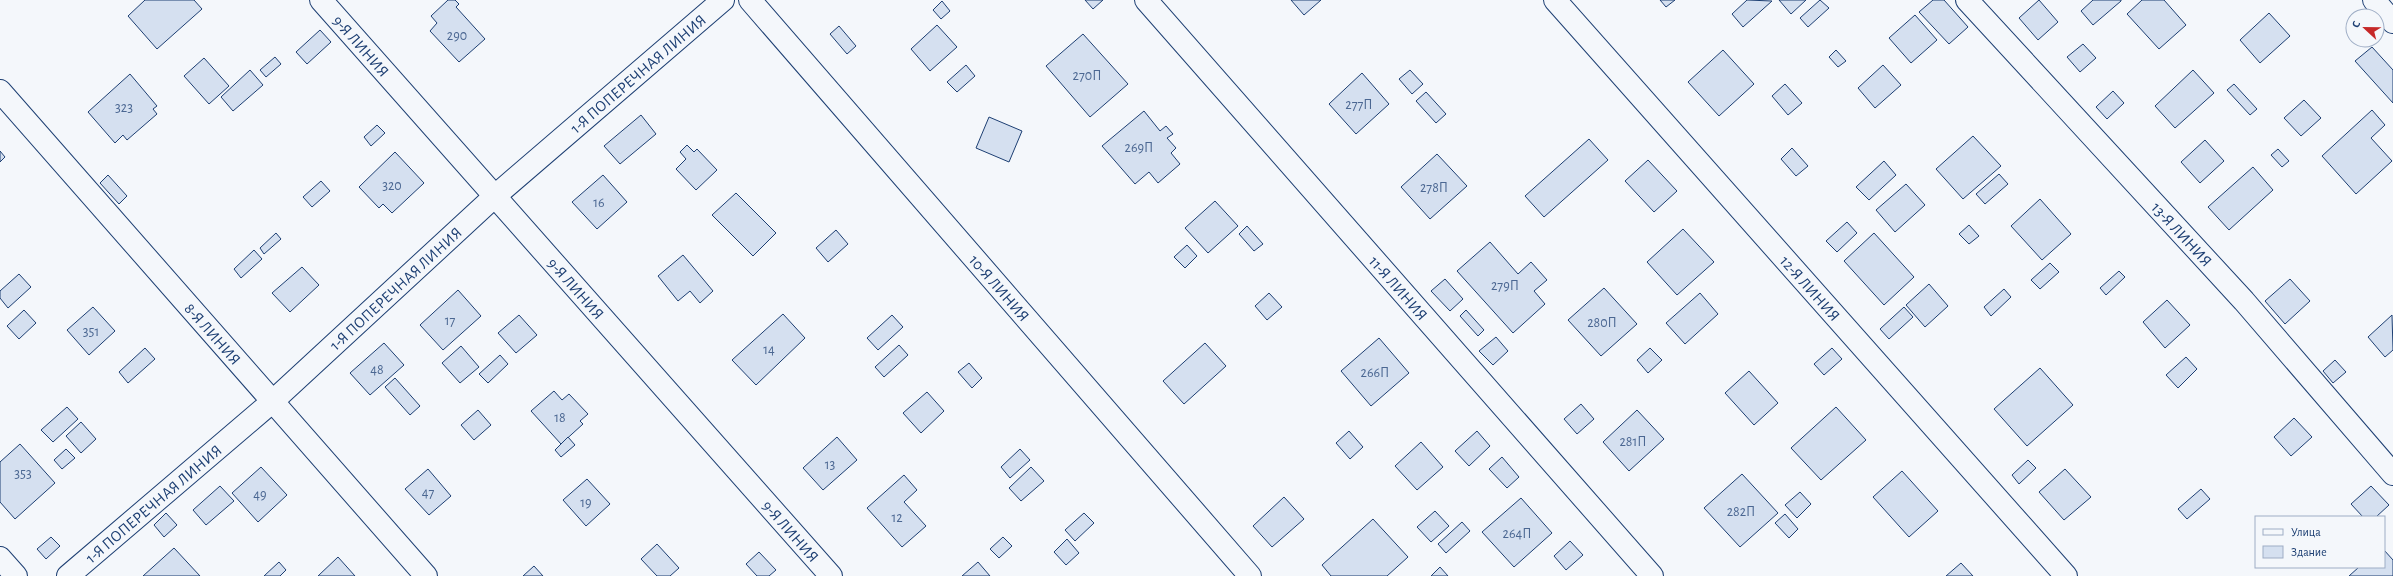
<svg xmlns="http://www.w3.org/2000/svg" width="2393" height="576" font-family="'Alegreya Sans',sans-serif">
	<style>
		.building { fill: #d5e0f0; stroke: #1d3f73 }
		.lines { fill: none; stroke-linecap: round; stroke-linejoin: round }
		.minor-casing { stroke: #1d3f73; stroke-width: 24 }
		.minor { stroke: #f4f7fb; stroke-width: 22 }
		.labels { text-anchor: middle; stroke-width: 3; stroke-linejoin: round; paint-order: stroke }
		.number-label { font-size: 14px; fill: #4b6792 }
		.street-label { font-size: 16px; fill: #1d3f73; stroke: #f4f7fb }
	</style>
	<rect width="100%" height="100%" fill="#f4f7fb"/>
	<g class="building">
		<polygon points="145,0 194,0 202,9 157,49 128,16"/>
		<polygon points="448,0 455,0 459,4 456,7 485,39 459,62 430,31 437,23 431,16"/>
		<polygon points="1085,0 1103,0 1093,9"/>
		<polygon points="1291,0 1321,0 1304,15"/>
		<polygon points="1660,0 1675,0 1666,7"/>
		<polygon points="1747,0 1772,1 1743,27 1732,14"/>
		<polygon points="1779,0 1806,0 1791,14"/>
		<polygon points="1820,0 1829,8 1808,27 1800,18"/>
		<polygon points="1933,0 1944,0 1968,27 1949,44 1919,12"/>
		<polygon points="2039,0 2058,22 2038,40 2019,18"/>
		<polygon points="2093,0 2121,0 2121,1 2093,25 2081,11"/>
		<polygon points="2142,0 2164,0 2186,25 2159,49 2127,14"/>
		<polygon points="942,1 950,11 941,19 933,10"/>
		<polygon points="2269,13 2290,36 2260,63 2240,40"/>
		<polygon points="1915,15 1937,40 1911,63 1889,38"/>
		<polygon points="937,25 957,47 930,71 911,49"/>
		<polygon points="839,26 856,46 847,54 830,34"/>
		<polygon points="320,30 331,42 307,64 296,52"/>
		<polygon points="1083,34 1128,84 1090,117 1046,66"/>
		<polygon points="2083,44 2096,58 2080,72 2067,57"/>
		<polygon points="2372,47 2393,70 2393,103 2355,61"/>
		<polygon points="1723,50 1754,84 1719,116 1688,82"/>
		<polygon points="1836,50 1846,61 1838,67 1829,57"/>
		<polygon points="275,57 281,64 266,77 260,70"/>
		<polygon points="204,58 229,86 209,104 184,76"/>
		<polygon points="966,65 975,76 957,92 947,82"/>
		<polygon points="1883,65 1901,85 1875,108 1858,88"/>
		<polygon points="250,70 263,85 233,111 221,97"/>
		<polygon points="1410,70 1423,84 1412,94 1399,79"/>
		<polygon points="2193,70 2214,93 2175,128 2155,106"/>
		<polygon points="1362,73 1389,104 1356,134 1329,104"/>
		<polygon points="130,74 157,106 153,109 157,114 127,140 123,135 115,143 88,112"/>
		<polygon points="1785,84 1802,103 1788,115 1772,96"/>
		<polygon points="2234,84 2257,109 2250,115 2227,90"/>
		<polygon points="2113,91 2124,103 2107,119 2096,107"/>
		<polygon points="1426,92 1446,114 1436,123 1416,101"/>
		<polygon points="2304,100 2321,118 2301,136 2284,118"/>
		<polygon points="2372,110 2385,125 2371,138 2392,161 2356,194 2322,156"/>
		<polygon points="1144,111 1160,131 1166,126 1173,134 1167,138 1176,148 1171,153 1180,164 1158,183 1149,172 1135,184 1102,146"/>
		<polygon points="641,115 656,134 620,164 604,146"/>
		<polygon points="989,117 1022,131 1009,162 976,148"/>
		<polygon points="377,125 385,133 371,146 364,137"/>
		<polygon points="1973,136 2001,166 1963,199 1936,169"/>
		<polygon points="1589,139 1608,160 1544,217 1525,196"/>
		<polygon points="2205,140 2224,161 2200,183 2181,162"/>
		<polygon points="687,145 694,152 697,149 717,170 696,190 676,169 686,159 680,152"/>
		<polygon points="1792,148 1808,166 1796,176 1781,159"/>
		<polygon points="2278,149 2289,161 2282,167 2271,155"/>
		<polygon points="0,151 5,157 0,162"/>
		<polygon points="395,152 424,183 392,213 383,204 379,208 359,187"/>
		<polygon points="1437,154 1467,186 1430,219 1401,187"/>
		<polygon points="1648,160 1677,191 1654,212 1625,181"/>
		<polygon points="1884,161 1896,175 1869,200 1856,187"/>
		<polygon points="2253,167 2273,190 2229,230 2208,207"/>
		<polygon points="1999,174 2008,184 1985,204 1976,194"/>
		<polygon points="108,175 127,196 119,204 100,183"/>
		<polygon points="603,175 627,202 597,229 572,202"/>
		<polygon points="321,181 330,191 312,207 303,197"/>
		<polygon points="1906,184 1925,205 1895,232 1876,210"/>
		<polygon points="736,193 776,233 753,256 712,215"/>
		<polygon points="2040,199 2071,234 2042,260 2011,226"/>
		<polygon points="1215,201 1238,226 1208,253 1185,228"/>
		<polygon points="1847,222 1857,233 1837,252 1826,241"/>
		<polygon points="1969,225 1979,236 1969,244 1959,234"/>
		<polygon points="1247,226 1263,244 1254,251 1239,234"/>
		<polygon points="1683,229 1714,262 1677,295 1647,262"/>
		<polygon points="836,230 848,244 828,262 816,248"/>
		<polygon points="276,233 281,239 264,254 260,248"/>
		<polygon points="1874,233 1914,277 1884,305 1844,261"/>
		<polygon points="1490,242 1518,274 1531,262 1547,280 1534,291 1545,304 1513,333 1457,271"/>
		<polygon points="1187,245 1197,256 1185,268 1174,257"/>
		<polygon points="254,250 262,259 241,278 234,269"/>
		<polygon points="683,255 713,291 700,303 690,291 678,301 658,276"/>
		<polygon points="2050,263 2059,272 2040,289 2031,280"/>
		<polygon points="302,267 319,285 290,312 272,293"/>
		<polygon points="2119,271 2125,277 2106,295 2100,288"/>
		<polygon points="19,274 31,287 8,308 0,298 0,291"/>
		<polygon points="1445,279 1463,299 1450,311 1431,291"/>
		<polygon points="2290,279 2310,301 2285,324 2265,301"/>
		<polygon points="1929,284 1948,306 1925,327 1906,305"/>
		<polygon points="1604,288 1637,324 1601,356 1568,320"/>
		<polygon points="2004,289 2011,297 1991,316 1984,307"/>
		<polygon points="458,290 481,316 443,350 420,325"/>
		<polygon points="1269,293 1282,307 1267,320 1255,306"/>
		<polygon points="1700,293 1718,314 1685,344 1666,323"/>
		<polygon points="2167,300 2190,325 2165,348 2143,322"/>
		<polygon points="93,307 115,331 89,355 67,330"/>
		<polygon points="1904,307 1913,317 1889,339 1880,329"/>
		<polygon points="24,310 36,323 19,339 7,326"/>
		<polygon points="1466,310 1484,330 1478,336 1460,316"/>
		<polygon points="783,314 805,338 756,385 732,360"/>
		<polygon points="519,315 537,335 516,353 498,333"/>
		<polygon points="892,315 903,327 878,350 867,338"/>
		<polygon points="2392,315 2393,350 2385,357 2368,337"/>
		<polygon points="1496,337 1508,351 1493,365 1479,351"/>
		<polygon points="1379,338 1409,373 1371,406 1341,371"/>
		<polygon points="384,343 404,365 370,395 350,373"/>
		<polygon points="1205,343 1226,366 1184,404 1163,381"/>
		<polygon points="899,345 908,355 884,377 875,367"/>
		<polygon points="461,346 479,367 460,383 442,363"/>
		<polygon points="145,348 155,359 128,383 119,372"/>
		<polygon points="1650,348 1662,360 1648,373 1637,360"/>
		<polygon points="1832,348 1842,359 1824,375 1814,364"/>
		<polygon points="500,355 508,364 488,383 479,374"/>
		<polygon points="2186,357 2197,369 2178,388 2166,375"/>
		<polygon points="2335,360 2346,372 2333,383 2323,371"/>
		<polygon points="969,363 982,378 972,388 958,372"/>
		<polygon points="2040,368 2073,405 2027,446 1994,409"/>
		<polygon points="1749,371 1778,403 1754,425 1725,393"/>
		<polygon points="395,378 420,406 410,415 385,387"/>
		<polygon points="554,391 562,400 569,394 588,414 580,421 583,424 561,444 531,411"/>
		<polygon points="927,392 944,411 921,433 903,413"/>
		<polygon points="1581,404 1594,419 1577,434 1564,419"/>
		<polygon points="67,407 78,419 53,442 41,430"/>
		<polygon points="1836,407 1866,440 1821,480 1791,448"/>
		<polygon points="478,410 491,425 474,440 461,425"/>
		<polygon points="1637,410 1664,439 1629,471 1603,442"/>
		<polygon points="2294,418 2312,437 2291,456 2274,437"/>
		<polygon points="81,422 96,439 81,453 66,436"/>
		<polygon points="1349,431 1363,447 1350,459 1336,443"/>
		<polygon points="1477,431 1490,446 1469,466 1455,451"/>
		<polygon points="568,437 575,445 561,457 555,450"/>
		<polygon points="837,437 857,460 823,490 803,468"/>
		<polygon points="1421,442 1443,467 1417,490 1395,466"/>
		<polygon points="20,444 55,483 15,519 0,502 0,462"/>
		<polygon points="66,449 75,458 62,469 54,460"/>
		<polygon points="1020,449 1030,460 1010,478 1001,467"/>
		<polygon points="1502,457 1519,477 1507,488 1489,469"/>
		<polygon points="2028,460 2036,468 2019,484 2012,475"/>
		<polygon points="261,467 287,495 258,522 232,493"/>
		<polygon points="1031,467 1044,481 1021,501 1009,488"/>
		<polygon points="428,469 451,496 429,515 405,489"/>
		<polygon points="2065,469 2091,497 2064,520 2039,492"/>
		<polygon points="1902,471 1938,511 1909,537 1873,497"/>
		<polygon points="1742,474 1778,513 1740,547 1704,508"/>
		<polygon points="904,475 917,490 904,502 926,526 902,547 867,508"/>
		<polygon points="587,479 610,504 586,526 563,500"/>
		<polygon points="220,486 234,501 206,525 193,510"/>
		<polygon points="2371,486 2389,505 2376,517 2363,517 2351,504"/>
		<polygon points="2201,489 2210,499 2187,519 2178,509"/>
		<polygon points="1800,492 1811,504 1797,518 1785,505"/>
		<polygon points="1284,497 1304,519 1272,547 1253,526"/>
		<polygon points="1521,498 1552,533 1514,567 1482,532"/>
		<polygon points="1435,511 1449,526 1431,542 1417,527"/>
		<polygon points="166,513 177,525 164,537 154,525"/>
		<polygon points="1084,513 1094,523 1075,541 1065,530"/>
		<polygon points="1785,514 1798,529 1789,538 1775,523"/>
		<polygon points="1373,519 1408,557 1387,576 1331,576 1322,565"/>
		<polygon points="1462,522 1470,531 1446,553 1438,544"/>
		<polygon points="51,537 60,546 46,559 37,549"/>
		<polygon points="1003,537 1012,546 999,558 990,549"/>
		<polygon points="1067,539 1079,553 1066,565 1054,552"/>
		<polygon points="1570,541 1583,555 1566,570 1554,556"/>
		<polygon points="657,544 679,568 670,576 657,576 641,559"/>
		<polygon points="174,548 200,576 143,576"/>
		<polygon points="2384,550 2393,560 2393,576 2349,576 2359,567 2384,567"/>
		<polygon points="759,552 776,570 769,576 757,576 746,564"/>
		<polygon points="338,557 355,576 318,576"/>
		<polygon points="279,562 286,570 280,576 264,576"/>
		<polygon points="978,562 990,576 962,576"/>
		<polygon points="1961,563 1973,576 1946,576"/>
		<polygon points="534,566 543,576 523,576"/>
		<polygon points="1440,567 1448,576 1431,576"/>
	</g>
	<g class="lines">
		<defs>
			<g id="minor">
				<path id="s1" d="M 321,0 L 831,576"/>
				<path id="s2" d="M 750,0 L 1250,576"/>
				<path id="s3" d="M 1146,0 L 1652,576"/>
				<path id="s4" d="M 1555,0 L 2066,576"/>
				<path id="s5" d="M 1967,0 L 2244,301 L 2393,474"/>
				<polyline points="2374,0 2393,22"/>
				<path id="s6" d="M 0,91 L 426,576"/>
				<polyline points="0,558 16,576"/>
				<path id="s7" d="M 68,576 L 273,401 L 495,196 L 723,0"/>
			</g>
		</defs>
		<use href="#minor" class="minor-casing"/>
		<use href="#minor" class="minor"/>
	</g>
	<g class="labels">
		<g class="number-label">
			<text x="457" y="40">290</text>
			<text x="1087" y="80">270П</text>
			<text x="1359" y="109">277П</text>
			<text x="124" y="112">323</text>
			<text x="1139" y="152">269П</text>
			<text x="392" y="190">320</text>
			<text x="1434" y="192">278П</text>
			<text x="599" y="207">16</text>
			<text x="1505" y="290">279П</text>
			<text x="450" y="325">17</text>
			<text x="1602" y="327">280П</text>
			<text x="91" y="336">351</text>
			<text x="769" y="354">14</text>
			<text x="377" y="374">48</text>
			<text x="1375" y="377">266П</text>
			<text x="560" y="422">18</text>
			<text x="1633" y="446">281П</text>
			<text x="830" y="469">13</text>
			<text x="23" y="478">353</text>
			<text x="428" y="497">47</text>
			<text x="260" y="499">49</text>
			<text x="586" y="507">19</text>
			<text x="1741" y="516">282П</text>
			<text x="897" y="522">12</text>
			<text x="1517" y="538">264П</text>
		</g>
		<g class="street-label">
			<text dy="6" stroke="none"><textPath href="#s1" startOffset="61">9-Я ЛИНИЯ</textPath></text>
			<text dy="6" stroke="none"><textPath href="#s7" startOffset="760">1-Я ПОПЕРЕЧНАЯ ЛИНИЯ</textPath></text>
			<text dy="6" stroke="none"><textPath href="#s5" startOffset="318">13-Я ЛИНИЯ</textPath></text>
			<text dy="6" stroke="none"><textPath href="#s4" startOffset="385">12-Я ЛИНИЯ</textPath></text>
			<text dy="6" stroke="none"><textPath href="#s7" startOffset="436">1-Я ПОПЕРЕЧНАЯ ЛИНИЯ</textPath></text>
			<text dy="6" stroke="none"><textPath href="#s1" startOffset="385">9-Я ЛИНИЯ</textPath></text>
			<text dy="6" stroke="none"><textPath href="#s3" startOffset="383">11-Я ЛИНИЯ</textPath></text>
			<text dy="6" stroke="none"><textPath href="#s2" startOffset="381">10-Я ЛИНИЯ</textPath></text>
			<text dy="6" stroke="none"><textPath href="#s6" startOffset="323">8-Я ЛИНИЯ</textPath></text>
			<text dy="6" stroke="none"><textPath href="#s7" startOffset="112">1-Я ПОПЕРЕЧНАЯ ЛИНИЯ</textPath></text>
			<text dy="6" stroke="none"><textPath href="#s1" startOffset="709">9-Я ЛИНИЯ</textPath></text>
		</g>
	</g>
	<rect x="2255" y="516" width="130" height="52" fill="#f4f7fb" stroke="#9eadc5"/>
	<rect x="2263" y="529" width="20" height="6" fill="#f4f7fb" stroke="#9eadc5"/>
	<text x="2291" y="536" font-size="12" fill="#1d3f73">Улица</text>
	<rect x="2263" y="546" width="20" height="12" fill="#d5e0f0" stroke="#9eadc5"/>
	<text x="2291" y="556" font-size="12" fill="#1d3f73">Здание</text>
	<g transform="translate(2365 28) rotate(292)"><circle r="19" fill="#f4f7fb" stroke="#9eadc5"/>
	<path d="M0-3L7 15L0 10L-7 15Z" fill="#c62828"/>
	<text y="-6" font-size="11" font-weight="bold" text-anchor="middle" fill="#1d3f73">С</text>
	</g>
</svg>
